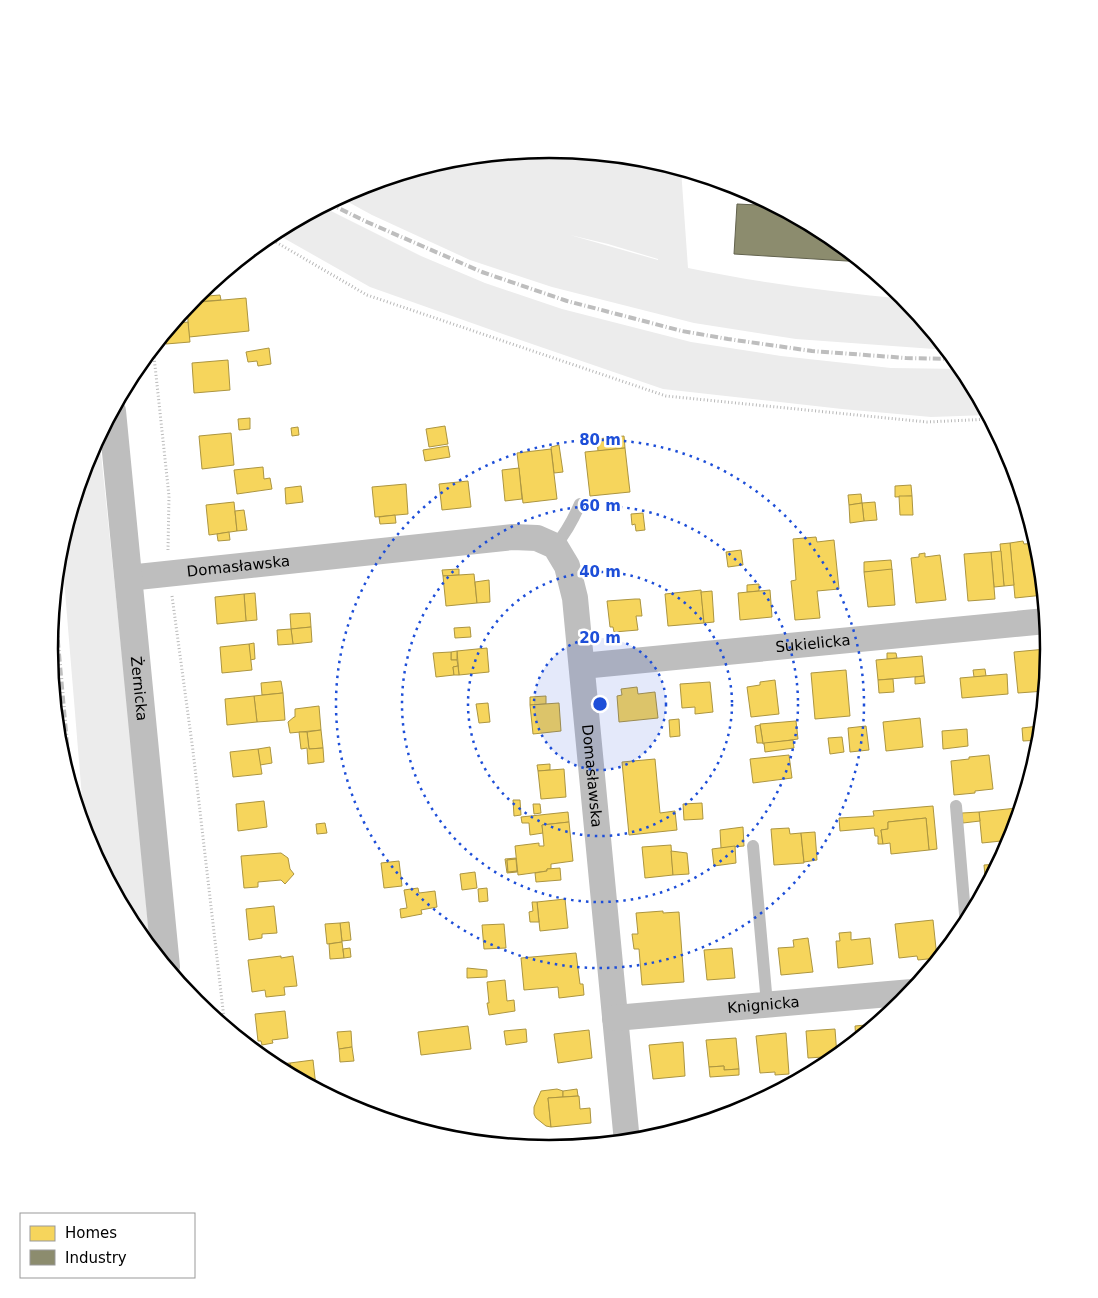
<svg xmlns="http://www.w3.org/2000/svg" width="1098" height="1298" font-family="'DejaVu Sans',sans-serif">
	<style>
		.green { fill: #ececec; fill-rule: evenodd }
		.homes { fill: #f6d55c; stroke: #ac9540 }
		.industry { fill: #8c8c6e; stroke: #62624d }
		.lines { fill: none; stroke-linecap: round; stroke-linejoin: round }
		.path { stroke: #b9b9b9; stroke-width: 3; stroke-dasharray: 1 2.5; stroke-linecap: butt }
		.service { stroke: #bebebe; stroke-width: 12 }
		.minor { stroke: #bebebe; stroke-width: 26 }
		.tertiary { stroke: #bebebe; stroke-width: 28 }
		.rail { stroke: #bebebe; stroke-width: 4; stroke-dasharray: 8 2.5 1 2.5; stroke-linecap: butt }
		.ring { fill: none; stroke: #1d4ed8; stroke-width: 2.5; stroke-dasharray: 2.5 5 }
		.labels { text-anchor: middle; stroke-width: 5; stroke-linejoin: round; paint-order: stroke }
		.street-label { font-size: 15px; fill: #000; stroke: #fff }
		.rim { fill: none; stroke: #000; stroke-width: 2.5 }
		.centre { fill: #1d4ed8; stroke: #fff; stroke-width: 2.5 }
		.ring-label { font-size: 15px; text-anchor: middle; font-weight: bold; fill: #1d4ed8; stroke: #fff; stroke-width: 5; stroke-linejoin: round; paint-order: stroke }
	</style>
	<rect width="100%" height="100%" fill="#fff"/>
	<g class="green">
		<path d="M 549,149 L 647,158 L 681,169 L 688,268 C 760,283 833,292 906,299 L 947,349 L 934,349 L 796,339 L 694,323 L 552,287 L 470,260 L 372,215 L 339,197 L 358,187 L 452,158 ZM 570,235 L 608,244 L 658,259 L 658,260 Z"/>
		<polygon points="321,206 421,256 485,283 562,309 691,342 781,356 891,368 963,369 988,415 931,417 842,409 663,389 500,333 370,287 273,232"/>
		<polygon points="99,434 135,780 150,948 133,927 87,840 85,834 61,543 87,457"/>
	</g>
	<g class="homes">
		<polygon points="220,295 221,300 195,302 195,297"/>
		<polygon points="246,298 249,331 189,337 187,305 189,303"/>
		<polygon points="188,322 190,342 166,344 165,332 171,324"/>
		<polygon points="269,348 271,364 258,366 257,361 248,362 246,352"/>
		<polygon points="228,360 230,390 194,393 192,363"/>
		<polygon points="250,418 250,429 239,430 238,419"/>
		<polygon points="445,426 448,444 429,447 426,429"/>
		<polygon points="298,427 299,435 292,436 291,428"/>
		<polygon points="231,433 234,465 202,469 199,436"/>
		<polygon points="624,436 625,448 598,451 597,439"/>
		<polygon points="559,445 563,472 554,473 551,447"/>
		<polygon points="448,446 450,457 425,461 423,450"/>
		<polygon points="625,448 630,492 590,496 585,452"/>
		<polygon points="551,449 557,499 523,503 517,453"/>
		<polygon points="263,467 264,479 270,478 272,489 237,494 234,470"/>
		<polygon points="519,468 522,499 505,501 502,470"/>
		<polygon points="468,481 471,507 442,510 439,484"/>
		<polygon points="406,484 408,514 375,517 372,487"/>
		<polygon points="911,485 912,496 895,497 895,486"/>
		<polygon points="301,486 303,502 286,504 285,488"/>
		<polygon points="861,494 862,503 849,505 848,495"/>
		<polygon points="899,496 912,496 913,515 900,515"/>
		<polygon points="234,502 237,531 209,535 206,505"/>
		<polygon points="875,502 877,520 864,521 862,503"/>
		<polygon points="862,503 864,521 850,523 849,505"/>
		<polygon points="244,510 247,530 237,531 235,511"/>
		<polygon points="643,513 645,530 636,531 635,524 632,525 631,514"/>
		<polygon points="395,515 396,523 380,524 379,517"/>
		<polygon points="229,532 230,540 218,541 217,534"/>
		<polygon points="816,537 817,542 834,540 839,589 817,591 820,618 795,620 791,581 796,580 793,539"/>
		<polygon points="1023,541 1024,544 1037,543 1040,552 1044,595 1015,598 1010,543"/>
		<polygon points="1010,543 1014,585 1004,586 1000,544"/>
		<polygon points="741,550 743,565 728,567 726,552"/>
		<polygon points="1001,551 1004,586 994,587 991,552"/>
		<polygon points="991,552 995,599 968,601 964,554"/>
		<polygon points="925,553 925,557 940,555 946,600 916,603 911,558 919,557 919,554"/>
		<polygon points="891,560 892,570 864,572 864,562"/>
		<polygon points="459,569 459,575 443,576 442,570"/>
		<polygon points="892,569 895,605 868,607 864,572"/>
		<polygon points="474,574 477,603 446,606 443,576"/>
		<polygon points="489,580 490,602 477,603 475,582"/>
		<polygon points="759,584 759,591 747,592 747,585"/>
		<polygon points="701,590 704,623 668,626 665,594"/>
		<polygon points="770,590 772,617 740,620 738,593"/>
		<polygon points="712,591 714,622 704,623 701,592"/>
		<polygon points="255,593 257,620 246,621 244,594"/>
		<polygon points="244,594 246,621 217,624 215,597"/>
		<polygon points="635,599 640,599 642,616 636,616 638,630 614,632 613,627 610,627 607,601"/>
		<polygon points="310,613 311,627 291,629 290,614"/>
		<polygon points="311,627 312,642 293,644 291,629"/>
		<polygon points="470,627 471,637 455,638 454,628"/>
		<polygon points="291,629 293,644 278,645 277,630"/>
		<polygon points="254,643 255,659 250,660 249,644"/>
		<polygon points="249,644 252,670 222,673 220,647"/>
		<polygon points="487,648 489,672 459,675 457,651"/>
		<polygon points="1046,649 1047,667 1045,691 1018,693 1014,652"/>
		<polygon points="457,651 457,660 451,660 451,652"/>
		<polygon points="451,652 451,660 457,660 458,666 453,667 454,675 436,677 433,653"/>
		<polygon points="887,653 896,653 897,658 887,659"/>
		<polygon points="922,656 924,676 878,680 876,660"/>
		<polygon points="458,666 459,675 454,675 453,667"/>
		<polygon points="985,669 986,676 974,677 973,670"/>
		<polygon points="846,670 850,716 815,719 811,673"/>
		<polygon points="1007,674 1008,694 962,698 960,678"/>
		<polygon points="924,676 925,683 915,684 915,677"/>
		<polygon points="893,679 894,692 879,693 878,680"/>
		<polygon points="775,680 779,714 751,717 747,687 760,685 760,682"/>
		<polygon points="281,681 283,693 262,695 261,683"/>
		<polygon points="710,682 713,712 695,714 695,707 682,708 680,684"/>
		<polygon points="637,687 638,694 655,692 658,718 619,722 617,696 622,695 621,689"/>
		<polygon points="283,693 285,720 257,722 254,696"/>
		<polygon points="254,696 257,722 227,725 225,699"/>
		<polygon points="546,696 546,704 530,705 530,697"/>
		<polygon points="488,703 490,722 479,723 476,704"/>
		<polygon points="559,703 561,731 533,734 530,705"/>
		<polygon points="319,706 321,730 290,733 288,722 294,717 295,717 295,709"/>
		<polygon points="920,718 923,747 886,751 883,722"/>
		<polygon points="679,719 680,736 670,737 669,720"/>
		<polygon points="796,721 798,739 763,744 760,724"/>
		<polygon points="760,725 763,743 757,743 755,726"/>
		<polygon points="866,726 869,750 850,752 848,728"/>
		<polygon points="1039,726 1040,740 1023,741 1022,728"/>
		<polygon points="967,729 968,746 943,749 942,731"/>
		<polygon points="321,730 323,748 309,749 307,732"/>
		<polygon points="299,732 307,732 309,749 323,748 324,762 308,764 307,748 301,749"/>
		<polygon points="842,737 844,752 830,754 828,738"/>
		<polygon points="793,740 794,748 765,752 764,743"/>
		<polygon points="270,747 272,763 260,765 258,749"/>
		<polygon points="258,749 262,774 233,777 230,752"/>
		<polygon points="789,755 792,778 753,783 750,759"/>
		<polygon points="989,755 993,789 975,791 975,793 954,795 951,761 969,759 969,757"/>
		<polygon points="655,759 660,813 675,811 677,830 629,835 622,762"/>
		<polygon points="550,764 550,770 538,771 537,765"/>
		<polygon points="564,769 566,797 541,799 538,771"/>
		<polygon points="513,800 520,800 521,815 514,816"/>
		<polygon points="264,801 267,827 238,831 236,804"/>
		<polygon points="702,803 703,819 684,820 683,804"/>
		<polygon points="533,804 540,804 541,813 534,814"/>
		<polygon points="933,806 937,849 929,850 926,818 888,822 888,829 881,830 883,844 878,844 878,836 875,836 874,828 840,831 839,818 874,816 873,811"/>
		<polygon points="1017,808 1021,808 1011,840 982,843 979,812"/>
		<polygon points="568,812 569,822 542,825 543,833 530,835 529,823 522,823 521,817"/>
		<polygon points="979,812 980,821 963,823 962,813"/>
		<polygon points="926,818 929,850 891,854 890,843 883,844 881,830 888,829 888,822"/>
		<polygon points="569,822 573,861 551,864 551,869 547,869 547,871 518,875 515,846 539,843 539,846 544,846 542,825"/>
		<polygon points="325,823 327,833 317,834 316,824"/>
		<polygon points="743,827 744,846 721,848 720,830"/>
		<polygon points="789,828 790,834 801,833 804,863 774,865 771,829"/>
		<polygon points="815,832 817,860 804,862 801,833"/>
		<polygon points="671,845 673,875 645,878 642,847"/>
		<polygon points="735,846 736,863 714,866 712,849"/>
		<polygon points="671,851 687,853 689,874 673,875"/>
		<polygon points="281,853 288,858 290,869 294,874 285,884 281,880 258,882 258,887 244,888 241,856"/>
		<polygon points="516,858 516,859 507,860 508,872 517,871 517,872 507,873 505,859"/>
		<polygon points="516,859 517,871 508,872 507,860"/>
		<polygon points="399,861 402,886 384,888 381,863"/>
		<polygon points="999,864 986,887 984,865"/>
		<polygon points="560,868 561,880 536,882 535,873 547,871 547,869"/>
		<polygon points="475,872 477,888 462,890 460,874"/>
		<polygon points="418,888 419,893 435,891 437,907 421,910 422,914 401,918 400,909 407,908 404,890"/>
		<polygon points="487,888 488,901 479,902 478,889"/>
		<polygon points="565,899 568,928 540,931 537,902"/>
		<polygon points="532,902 537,902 539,922 530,922 529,912 533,911"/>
		<polygon points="970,902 974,902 974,909 971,915"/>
		<polygon points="274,906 277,933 262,934 262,938 249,940 246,909"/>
		<polygon points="663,911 663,913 679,912 684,982 642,985 639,949 634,949 632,934 638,934 636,913"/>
		<polygon points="933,920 937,958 918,960 917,956 899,958 895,924"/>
		<polygon points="349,922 351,940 342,941 340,923"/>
		<polygon points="340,923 342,942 327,944 325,924"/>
		<polygon points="504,924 506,948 484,949 482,925"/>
		<polygon points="851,932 851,940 870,938 873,964 838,968 836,941 840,941 839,933"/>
		<polygon points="808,938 813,972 781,975 778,948 794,947 793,940"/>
		<polygon points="342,942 344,958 330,959 329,944"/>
		<polygon points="350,948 351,957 344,958 343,949"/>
		<polygon points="732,948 735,978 707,980 704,950"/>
		<polygon points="576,953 580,984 583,984 584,995 559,998 558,987 524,990 521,958"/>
		<polygon points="281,956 281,958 293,956 297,986 284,987 285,995 266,997 265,990 252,992 248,960"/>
		<polygon points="467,968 487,970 487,977 467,978"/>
		<polygon points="505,980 507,1001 514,1000 515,1011 489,1015 487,1003 489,1003 487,982"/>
		<polygon points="285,1011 288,1038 272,1040 273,1043 262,1045 261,1041 258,1041 255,1014"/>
		<polygon points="877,1024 856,1041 855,1026"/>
		<polygon points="468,1026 471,1049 421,1055 418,1032"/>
		<polygon points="526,1029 527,1042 506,1045 504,1031"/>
		<polygon points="835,1029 837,1056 833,1060 823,1061 823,1057 808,1058 806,1031"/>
		<polygon points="589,1030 592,1058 558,1063 554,1034"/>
		<polygon points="351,1031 352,1047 339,1049 337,1032"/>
		<polygon points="786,1033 789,1074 775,1075 775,1072 760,1073 756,1036"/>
		<polygon points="736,1038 739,1069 724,1070 724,1066 709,1067 706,1040"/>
		<polygon points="683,1042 685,1076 653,1079 649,1045"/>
		<polygon points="352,1047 354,1061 340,1062 339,1049"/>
		<polygon points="313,1060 316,1087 313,1087 292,1076 290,1063"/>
		<polygon points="290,1063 292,1076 271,1065"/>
		<polygon points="724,1066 724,1070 739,1069 739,1075 710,1077 709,1067"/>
		<polygon points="557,1089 563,1091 563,1097 548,1098 551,1127 546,1126 536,1118 534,1114 534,1107 541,1091"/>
		<polygon points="577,1089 578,1096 563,1097 563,1091"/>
		<polygon points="579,1096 580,1109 590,1108 591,1123 551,1127 548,1098"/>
		<polygon points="582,1143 582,1146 567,1147 567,1145"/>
	</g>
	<polygon class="industry" points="737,204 777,206 827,233 863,262 734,254"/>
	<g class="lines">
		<g class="path">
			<polyline points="267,237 367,295 666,396 927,422 991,419"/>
			<polyline points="153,347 169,496 168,550"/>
			<polyline points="172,596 193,751 225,1027"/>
		</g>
		<g class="service">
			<path d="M 555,546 C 566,533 573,520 580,504"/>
			<polyline points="956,806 966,926"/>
			<polyline points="753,846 767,1004"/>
		</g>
		<g class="minor">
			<path id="s1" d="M 128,578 L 513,537 L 537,538 L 555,546 L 567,566 L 575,598 L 627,1142"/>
			<path id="s2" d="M 582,666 L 1046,621"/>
			<path id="s3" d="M 615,1018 L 912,992"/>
		</g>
		<path class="tertiary" id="s4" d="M 112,411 L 166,967"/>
		<g class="rail">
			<polyline points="328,203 367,222 482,272 567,301 682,331 728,339 812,351 906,358 955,359"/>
			<polyline points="54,598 71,788"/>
		</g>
	</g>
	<circle cx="600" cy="704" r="66" fill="#1d4ed8" fill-opacity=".12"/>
	<g class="ring">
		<circle cx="600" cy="704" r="66"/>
		<circle cx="600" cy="704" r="132"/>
		<circle cx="600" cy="704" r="198"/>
		<circle cx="600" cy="704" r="264"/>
	</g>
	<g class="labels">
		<g class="street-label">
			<text dy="5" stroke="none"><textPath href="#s1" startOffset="111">Domasławska</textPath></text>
			<text dy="5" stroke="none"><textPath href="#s2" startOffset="232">Sukielicka</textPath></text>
			<text dy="5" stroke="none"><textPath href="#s4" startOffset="279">Żernicka</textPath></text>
			<text dy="5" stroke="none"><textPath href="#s1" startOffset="666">Domasławska</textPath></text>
			<text dy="5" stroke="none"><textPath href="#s3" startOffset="149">Knignicka</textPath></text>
		</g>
	</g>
	<path d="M0 0H1098V1298H0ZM58 649a491 491 0 1 1 982 0a491 491 0 1 1-982 0Z" fill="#fff" fill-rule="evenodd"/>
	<path class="rim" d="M58 649a491 491 0 1 1 982 0a491 491 0 1 1-982 0Z"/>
	<circle cx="600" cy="704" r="8" class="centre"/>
	<g class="ring-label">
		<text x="600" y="445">80 m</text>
		<text x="600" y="511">60 m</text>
		<text x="600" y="577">40 m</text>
		<text x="600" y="643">20 m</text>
	</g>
	<rect x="20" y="1213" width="175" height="65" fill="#ffffff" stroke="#999999"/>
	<rect x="30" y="1226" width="25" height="15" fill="#f6d55c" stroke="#999999"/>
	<text x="65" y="1238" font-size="15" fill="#000000">Homes</text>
	<rect x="30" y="1250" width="25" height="15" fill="#8c8c6e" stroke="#999999"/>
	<text x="65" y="1263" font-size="15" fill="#000000">Industry</text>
</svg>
